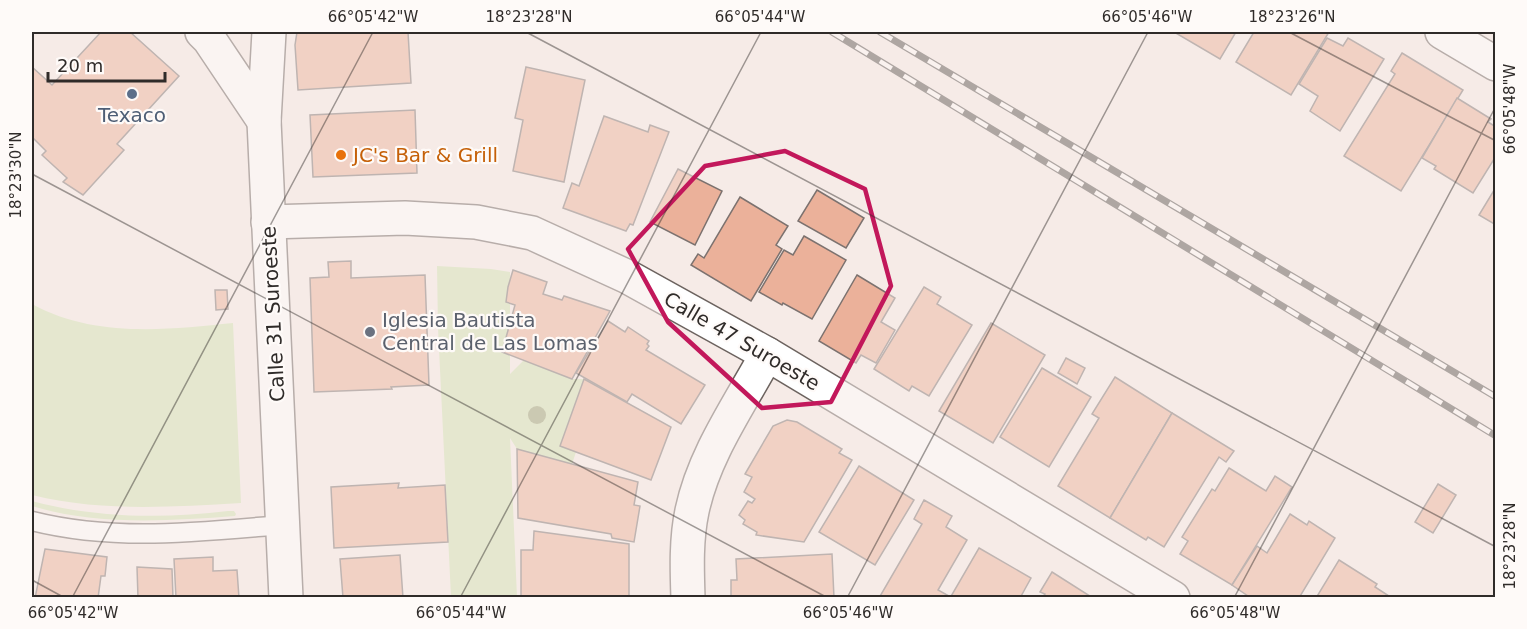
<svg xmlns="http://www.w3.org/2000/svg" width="1527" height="629" font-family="'DejaVu Sans',sans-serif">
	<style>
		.green { fill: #d0e3b2 }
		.building { fill: #ebb19a; stroke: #7c726f; stroke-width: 1.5 }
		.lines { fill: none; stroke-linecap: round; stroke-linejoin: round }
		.lane-casing { stroke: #6c635f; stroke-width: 21 }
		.street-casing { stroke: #6c635f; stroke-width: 36 }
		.lane { stroke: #fff; stroke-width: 18 }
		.street { stroke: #fff; stroke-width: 33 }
		.rail-casing { stroke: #57524f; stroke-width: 7 }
		.rail { stroke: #fefaf8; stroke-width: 4.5; stroke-dasharray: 14; stroke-linecap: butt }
		.tree { fill: #979f71 }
		.marked { fill: none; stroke: #c2185b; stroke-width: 4.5; stroke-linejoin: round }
		.ticks { fill: none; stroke: #2f2b29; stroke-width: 1.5; stroke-opacity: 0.45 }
		.service-dot { fill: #5c6f8a; stroke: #fefaf8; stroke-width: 2 }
		.food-dot { fill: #e8710a; stroke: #fefaf8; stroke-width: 2 }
		.worship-dot { fill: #6b7280; stroke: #fefaf8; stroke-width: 2 }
		.labels { text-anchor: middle; stroke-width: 4.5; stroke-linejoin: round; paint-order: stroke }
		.service-label { font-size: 20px; fill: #4e5e75; stroke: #fefaf8 }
		.food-label { font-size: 20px; fill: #c56008; stroke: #fefaf8; text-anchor: start }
		.street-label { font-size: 20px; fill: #2f2b29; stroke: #fefaf8 }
		.worship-label { font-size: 20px; fill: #5b616d; stroke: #fefaf8; text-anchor: start }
		.neatline { fill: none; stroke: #2f2b29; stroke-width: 2 }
		.ticks-label { font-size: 15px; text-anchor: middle; fill: #2f2b29 }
	</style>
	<rect width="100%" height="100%" fill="#f6ebe7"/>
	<g class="green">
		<polygon points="437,266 491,269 510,272 510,374 524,360 572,379 584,379 561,446 576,452 572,464 517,449 510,438 517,597 451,597 438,328"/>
		<path d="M 32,304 C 94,338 166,330 233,323 L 241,503 C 169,507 102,512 32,495 Z"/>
		<path d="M 32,501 C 95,518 163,519 228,511 L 234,511 L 236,514 L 235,516 C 168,521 97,526 32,506 Z"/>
	</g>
	<g class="building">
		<polygon points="101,32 130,32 179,76 117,144 124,150 83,195 63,182 67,178 42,155 46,151 32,137 32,67 52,85"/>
		<polygon points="297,32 408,32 411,83 298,90 295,45"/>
		<polygon points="1174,32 1236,32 1220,59"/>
		<polygon points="1254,32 1329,32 1291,95 1236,62"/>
		<polygon points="1327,38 1343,46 1348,38 1384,59 1340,131 1310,111 1318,96 1299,84"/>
		<polygon points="1402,53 1463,90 1401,191 1344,156 1395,74 1391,71"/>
		<polygon points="526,67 585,80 564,182 513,171 523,120 515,118"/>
		<polygon points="1457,98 1491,119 1488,122 1496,127 1496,156 1473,193 1434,169 1436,166 1422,158"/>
		<polygon points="415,110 417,173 313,177 310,115"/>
		<polygon points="604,116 648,132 650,125 669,132 633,225 630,224 626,231 563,208 572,183 579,186"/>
		<polygon points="678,169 722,191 695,245 650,222"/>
		<polygon points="1496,187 1496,225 1479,215"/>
		<polygon points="817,190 864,218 846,248 798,221"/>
		<polygon points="740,197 788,226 776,245 782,249 751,301 691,265 698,254 704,258"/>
		<polygon points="804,236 846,260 812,319 783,303 782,305 759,292 784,250 793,255"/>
		<polygon points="351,261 351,278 425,275 429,385 391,387 392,389 314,392 310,278 329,277 328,262"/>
		<polygon points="513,270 547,282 543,294 562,300 564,296 610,311 572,379 502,352 515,305 506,302 508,287"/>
		<polygon points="857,275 895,298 881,322 895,330 876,363 861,355 856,363 819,341"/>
		<polygon points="924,287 941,297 937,304 972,325 929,396 912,386 909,391 874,369"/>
		<polygon points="215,290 227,290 228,309 216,310"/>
		<polygon points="608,321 625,332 628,327 649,341 647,344 649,346 646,350 705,385 681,424 632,394 627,402 576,373"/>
		<polygon points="991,323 1045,355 993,443 939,411"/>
		<polygon points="1066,358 1085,368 1077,384 1058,373"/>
		<polygon points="1042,368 1091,397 1049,467 1000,437"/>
		<polygon points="1115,377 1172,413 1110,518 1058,486 1099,418 1092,414"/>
		<polygon points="584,379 671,427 651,480 560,446"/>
		<polygon points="1172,413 1234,451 1226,462 1219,457 1164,547 1148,537 1146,540 1110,518"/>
		<polygon points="787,420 797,422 842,449 839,453 852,460 804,542 756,535 757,532 743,524 745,520 739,515 748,501 752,503 755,499 744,492 752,477 745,474 773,426"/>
		<polygon points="517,449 638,482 634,505 640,506 634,542 612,538 611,534 518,518"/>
		<polygon points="859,466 914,500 875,565 819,532"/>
		<polygon points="1229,468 1266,491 1275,476 1292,487 1232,585 1180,554 1188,541 1182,537 1212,489 1215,491"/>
		<polygon points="399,483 398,488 445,485 448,542 334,548 331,487"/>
		<polygon points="1438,484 1456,495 1433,533 1415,522"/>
		<polygon points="924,500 952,516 946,527 967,540 938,590 949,596 879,598 922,524 914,519"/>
		<polygon points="1290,514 1307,525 1309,521 1335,538 1299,598 1251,598 1232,585 1257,546 1267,553"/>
		<polygon points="534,531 629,544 629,598 521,598 521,550 533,550"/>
		<polygon points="979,548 1031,578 1020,598 950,598"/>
		<polygon points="45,549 107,557 105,576 101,576 98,598 35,598"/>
		<polygon points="832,554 834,598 731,598 731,580 737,580 736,559"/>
		<polygon points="400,555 403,598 343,598 340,559"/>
		<polygon points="213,557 213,571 237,570 239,598 176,598 174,559"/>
		<polygon points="1339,560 1377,584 1375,587 1389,596 1388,598 1316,598"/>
		<polygon points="137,567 172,569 173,598 138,598"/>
		<polygon points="1052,572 1093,598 1042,598 1045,594 1040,592"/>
	</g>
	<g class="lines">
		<defs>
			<path id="lane" d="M 32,521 C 116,542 197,532 282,525"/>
			<g id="street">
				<polyline points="202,32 209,39 264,121"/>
				<polyline points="269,32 264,121 286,598"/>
				<polyline points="1442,32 1496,64"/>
				<polyline points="268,222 405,218 476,222 532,233 628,277 767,354 1173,598"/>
				<path d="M 688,598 C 687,569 686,539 692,511 C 704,454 740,404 767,354"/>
			</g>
		</defs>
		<use href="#lane" class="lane-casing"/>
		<use href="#street" class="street-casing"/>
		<use href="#lane" class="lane"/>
		<use href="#street" class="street"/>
		<defs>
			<g id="rail">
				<polyline points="832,32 1496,436"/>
				<polyline points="880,32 1496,397"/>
			</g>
		</defs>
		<use href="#rail" class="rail-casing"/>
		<use href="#rail" class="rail"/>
	</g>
	<circle class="tree" cx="537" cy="415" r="9"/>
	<path d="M0 0H1527V629H0ZM 785,151 L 865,189 L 891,286 L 831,402 L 762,408 L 668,322 L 628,249 L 705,166 Z" fill="#f6ebe7" fill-opacity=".55" fill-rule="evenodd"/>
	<path class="marked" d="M 785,151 L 865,189 L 891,286 L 831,402 L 762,408 L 668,322 L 628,249 L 705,166 Z"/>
	<path class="ticks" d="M 526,32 L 1496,547M 1289,32 L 1496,141M 32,174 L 828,598M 32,580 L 65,598M 72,598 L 373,32M 460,598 L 761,32M 847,598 L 1148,32M 1234,598 L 1496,106"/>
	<circle class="service-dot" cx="132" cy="94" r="6"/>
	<circle class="food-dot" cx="341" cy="155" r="6"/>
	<circle class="worship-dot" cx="370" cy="332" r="6"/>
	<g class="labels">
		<g class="service-label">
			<text x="132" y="122">Texaco</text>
		</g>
		<g class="food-label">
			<text x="353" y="162">JC's Bar &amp; Grill</text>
		</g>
		<g class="street-label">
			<text transform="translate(273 314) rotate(-93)" y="7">Calle 31 Suroeste</text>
			<text transform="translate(742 341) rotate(30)" y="7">Calle 47 Suroeste</text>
		</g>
		<g class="worship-label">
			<text x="382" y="327">Iglesia Bautista<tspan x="382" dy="23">Central de Las Lomas</tspan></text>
		</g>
	</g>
	<rect width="1527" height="629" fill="none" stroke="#fefaf8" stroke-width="66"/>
	<path d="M48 72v9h117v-9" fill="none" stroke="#2f2b29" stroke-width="3"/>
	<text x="57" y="72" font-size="18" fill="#2f2b29" stroke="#fefaf8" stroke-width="4.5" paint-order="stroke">20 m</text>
	<rect x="33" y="33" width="1461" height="563" class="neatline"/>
	<g class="ticks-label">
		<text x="373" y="22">66°05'42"W</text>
		<text x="529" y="22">18°23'28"N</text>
		<text x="760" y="22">66°05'44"W</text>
		<text x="1147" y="22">66°05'46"W</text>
		<text x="1292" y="22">18°23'26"N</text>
		<text transform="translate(1510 109) rotate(-90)" y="5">66°05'48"W</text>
		<text transform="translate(16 175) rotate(-90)" y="5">18°23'30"N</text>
		<text transform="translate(1510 546) rotate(-90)" y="5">18°23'28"N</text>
		<text x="73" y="618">66°05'42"W</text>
		<text x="461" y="618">66°05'44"W</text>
		<text x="848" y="618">66°05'46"W</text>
		<text x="1235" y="618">66°05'48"W</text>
	</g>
</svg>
